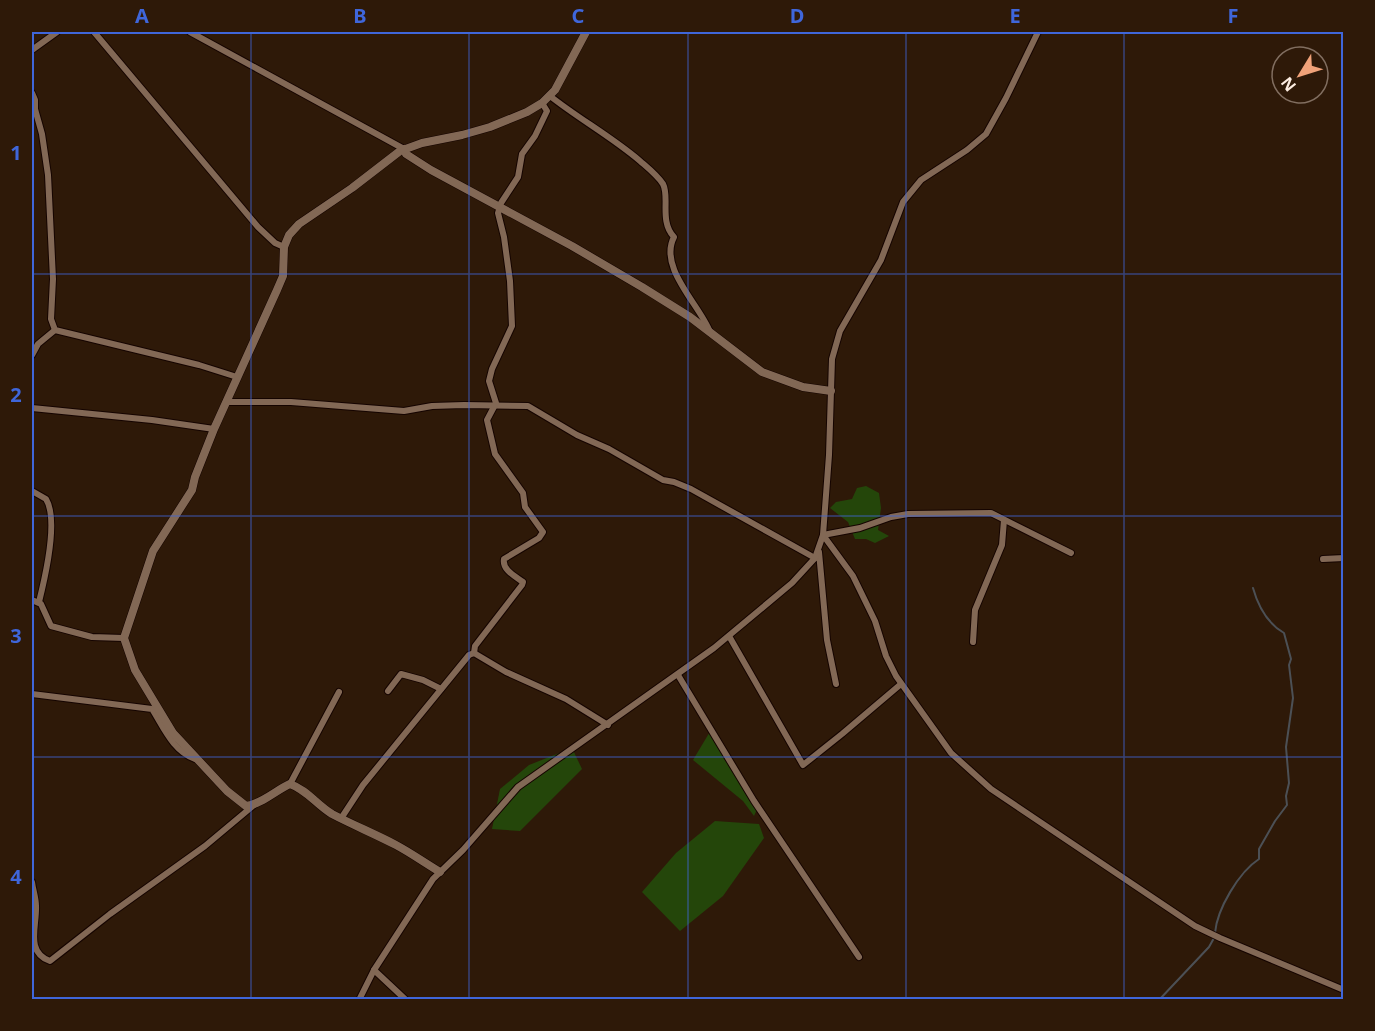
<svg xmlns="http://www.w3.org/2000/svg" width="1375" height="1031" font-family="'Noto Sans',sans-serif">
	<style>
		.green { fill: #24460a }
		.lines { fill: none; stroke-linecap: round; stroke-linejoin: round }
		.stream { stroke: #4c5055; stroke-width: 2 }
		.minor-casing { stroke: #150400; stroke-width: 8 }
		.tertiary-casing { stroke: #150400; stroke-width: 9 }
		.minor { stroke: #826855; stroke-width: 6 }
		.tertiary { stroke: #826855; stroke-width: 8 }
		.grid { fill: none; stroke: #3f66da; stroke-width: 1.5; stroke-opacity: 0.55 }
		.neatline { fill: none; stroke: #3f66da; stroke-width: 2 }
		.grid-label { font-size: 20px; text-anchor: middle; font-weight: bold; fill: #3f66da }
	</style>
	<rect width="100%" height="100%" fill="#2e1908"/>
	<g class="green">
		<polygon points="866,486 879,493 881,508 878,530 889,536 875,543 866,539 855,539 848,522 830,508 836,502 852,499 857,488"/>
		<polygon points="711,730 758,807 754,816 743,801 693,760"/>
		<polygon points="572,748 582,769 520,831 492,829 500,789 529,765"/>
		<polygon points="715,821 759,824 764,838 723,896 680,931 642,892 676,853"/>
	</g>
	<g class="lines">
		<g class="stream">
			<path d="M 1215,933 C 1217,909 1239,872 1259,859 L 1259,849 L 1275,821 L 1287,805 L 1286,796 L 1289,783 L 1286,747 L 1293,698 L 1289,665 L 1291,659 L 1284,633 C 1267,623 1258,606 1253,588"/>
			<polyline points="1159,1000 1209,947 1214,938"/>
		</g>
		<defs>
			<g id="minor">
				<polyline points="94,32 258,227 275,243 284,247"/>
				<polyline points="190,32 404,149"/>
				<polyline points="32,50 57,32"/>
				<polyline points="32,93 35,100 35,109 42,134 48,175 53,279 51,319 55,330 199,365 237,377"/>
				<path d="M 550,96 C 579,119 612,137 640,161 C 648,168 657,175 663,184 C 670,197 659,221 674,237 C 658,268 700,305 710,332"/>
				<polyline points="32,355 38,344 55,330"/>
				<polyline points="226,402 291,402 404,411 432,406 464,405 528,406 577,435 609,449 663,480 674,482 691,489 815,558"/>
				<polyline points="32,408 152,420 214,429"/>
				<path d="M 32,491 L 46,499 C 59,520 45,578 39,602"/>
				<polyline points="819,552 827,640 836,684"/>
				<polyline points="1071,553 991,513 908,514 891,517 860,528 823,535 853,576 875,621 886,656 896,676 951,753 991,789 1195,926 1220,938 1344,990"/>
				<polyline points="1323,559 1344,558"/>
				<polyline points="32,600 41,604 51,626 92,637 124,638"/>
				<polyline points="729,636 803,765 842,734 901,684"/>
				<polyline points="973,642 975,610 1002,545 1004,520"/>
				<path d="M 474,653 L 475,646 L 522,585 L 523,582 C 515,576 502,570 504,559 L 539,538 L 543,532 L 525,507 L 523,493 L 495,454 L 487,420 L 496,403 L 489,381 L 492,369 L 512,326 L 510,281 L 504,237 L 498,213 L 501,203 L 518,177 L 522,154 L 535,136 L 547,111 L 542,103"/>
				<polyline points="678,675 754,801 859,957"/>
				<polyline points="388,691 401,674 423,680 441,689"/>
				<path d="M 32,694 L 152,709 C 164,728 173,751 195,759"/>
				<polyline points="290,784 339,692"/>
				<polyline points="342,817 363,785 469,655 474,653 506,672 566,699 608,725"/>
				<path d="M 32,882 C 33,890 36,898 36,906 C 37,926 25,952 50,961 L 110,914 L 205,846 L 254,805"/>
				<polyline points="374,970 406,1000"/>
				<polyline points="359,1000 374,970 433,879 463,850 518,787 714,648 792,583 815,558 823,535 829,455 832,359 840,331 881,260 903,202 921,180 967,150 986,134 1006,98 1038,32"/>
			</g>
			<g id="tertiary">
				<polyline points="404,149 406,154 431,170 572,246 642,287 690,317 762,372 803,387 831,391"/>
				<path d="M 440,872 C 425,863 411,853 396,845 C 375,834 353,825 332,814 C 317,805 307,790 290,784 C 276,790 262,804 246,806 L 227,791 L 173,733 L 135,670 L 124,638 L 153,551 L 192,490 L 195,477 L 214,429 L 277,290 L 283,276 L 284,247 L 289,235 L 299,224 L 352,188 L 400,151 L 422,143 L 462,135 L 490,127 L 527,112 L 542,103 L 555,90 L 586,32"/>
			</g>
		</defs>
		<use href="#minor" class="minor-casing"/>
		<use href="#tertiary" class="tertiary-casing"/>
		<use href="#minor" class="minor"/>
		<use href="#tertiary" class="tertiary"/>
	</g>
	<path class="grid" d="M 251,32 L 251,1000M 469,32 L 469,1000M 688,32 L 688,1000M 906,32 L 906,1000M 1124,32 L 1124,1000M 32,274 L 1344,274M 32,516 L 1344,516M 32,757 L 1344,757"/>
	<rect width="1375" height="1031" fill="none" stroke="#2e1908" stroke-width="66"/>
	<g transform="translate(1300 75) rotate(232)"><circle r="28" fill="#2e1908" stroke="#816e60" stroke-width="1.5"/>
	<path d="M0-4.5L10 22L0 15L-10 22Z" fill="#f0a279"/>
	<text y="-9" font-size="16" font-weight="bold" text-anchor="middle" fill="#fdeee3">N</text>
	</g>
	<rect x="33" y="33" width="1309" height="965" class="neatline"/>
	<g class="grid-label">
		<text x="142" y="23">A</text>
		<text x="360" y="23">B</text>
		<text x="578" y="23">C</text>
		<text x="797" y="23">D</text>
		<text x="1015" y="23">E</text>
		<text x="1233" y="23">F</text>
		<text x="16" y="160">1</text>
		<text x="16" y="402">2</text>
		<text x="16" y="643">3</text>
		<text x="16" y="884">4</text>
	</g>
</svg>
